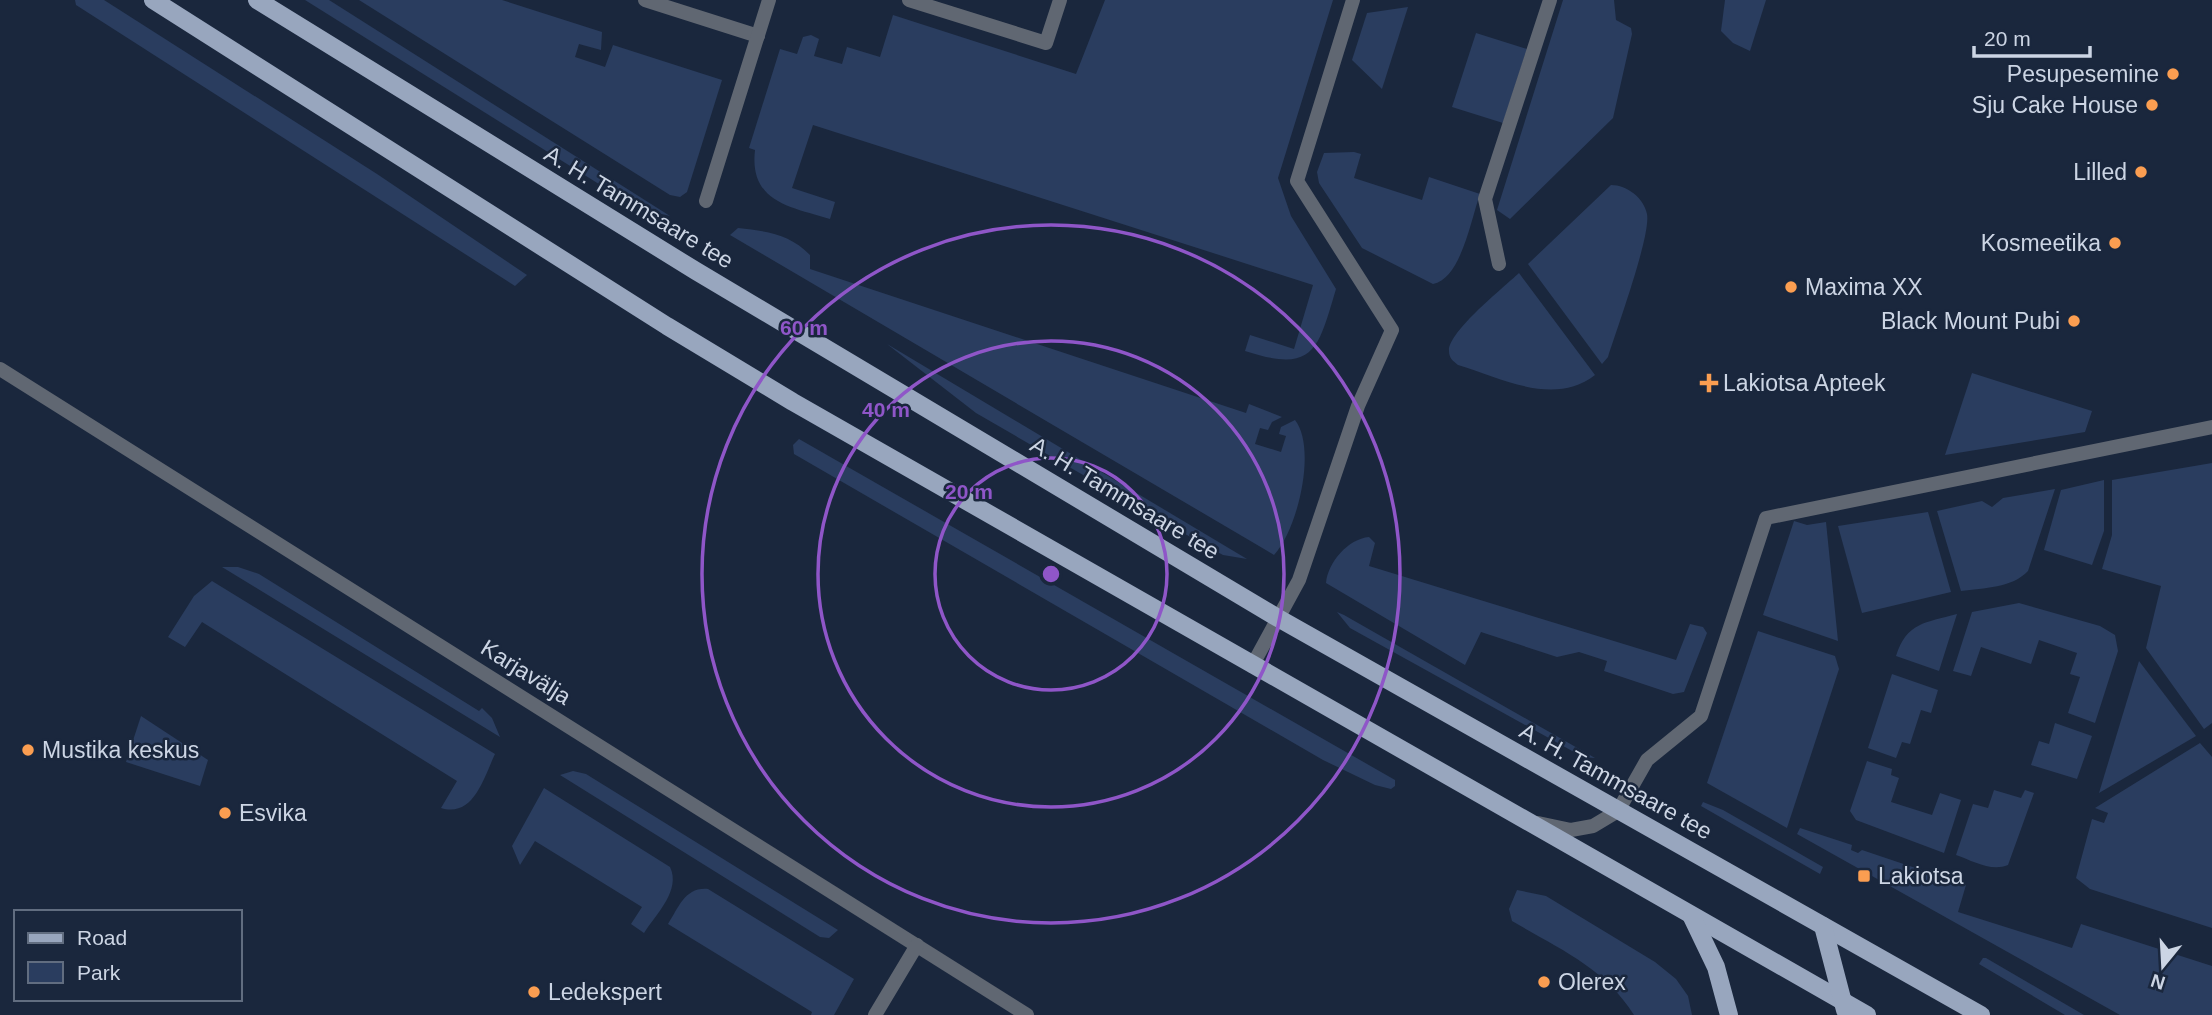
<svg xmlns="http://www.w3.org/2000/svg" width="2212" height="1015" font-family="Arial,sans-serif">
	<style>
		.green { fill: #2a3d5f }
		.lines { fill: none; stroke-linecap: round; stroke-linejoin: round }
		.minor { stroke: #606772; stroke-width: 14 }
		.primary { stroke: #98a6be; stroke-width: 18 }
		.ring { fill: none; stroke: #8f56c8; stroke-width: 3.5 }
		.poi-dot { fill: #fb9e51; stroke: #1a273d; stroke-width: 2.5 }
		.labels { text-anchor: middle; stroke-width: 5; stroke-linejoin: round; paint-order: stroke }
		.poi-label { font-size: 23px; fill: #ccd5e4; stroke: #1a273d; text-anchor: start }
		.street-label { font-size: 23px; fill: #ccd5e4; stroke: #1a273d }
		.centre { fill: #8f56c8; stroke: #1a273d; stroke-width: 3.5 }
		.ring-label { font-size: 21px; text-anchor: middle; font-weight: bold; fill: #8f56c8; stroke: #1a273d; stroke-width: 5; stroke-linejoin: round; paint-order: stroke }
	</style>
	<rect width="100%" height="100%" fill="#1a273d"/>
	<g class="green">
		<polygon points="75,0 104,0 377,174 527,275 515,286 76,5"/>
		<polygon points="305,0 329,0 670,216 641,209 618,196"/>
		<polygon points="359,0 502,0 602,32 601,50 579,44 575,57 605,67 613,45 722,80 687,192 680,197 670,195"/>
		<path d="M 1105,0 L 1333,0 L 1278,178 L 1291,216 L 1336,289 C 1318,349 1315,374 1245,351 L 1250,335 L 1294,349 L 1313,285 L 813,125 L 792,188 L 835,202 L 830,219 C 790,207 749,202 755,150 L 749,148 L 780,49 L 797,54 L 803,37 L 811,35 L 819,39 L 814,56 L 842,64 L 847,47 L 880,57 L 893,15 L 1076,74 Z"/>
		<polygon points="1563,0 1614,0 1616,20 1631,28 1632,34 1613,118 1510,219 1497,210"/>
		<polygon points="1725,0 1766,0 1750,51 1733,43 1721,31"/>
		<polygon points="1408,7 1382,89 1352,60 1367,13"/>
		<polygon points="1476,33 1527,49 1503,123 1452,107"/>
		<path d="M 1354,152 L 1361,154 L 1354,178 L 1422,200 L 1429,177 L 1480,194 C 1471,219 1461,279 1433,284 L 1362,248 L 1319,183 L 1317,172 L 1324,153 Z"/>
		<path d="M 1611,185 C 1627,185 1644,198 1647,214 C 1651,236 1616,331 1608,357 L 1602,364 L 1528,264 Z"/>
		<path d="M 738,228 C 766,231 790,234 810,255 L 810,269 L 1246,413 L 1249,404 L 1282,417 L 1272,422 L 1268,430 L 1260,428 L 1255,444 L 1281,452 L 1286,436 L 1279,434 L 1281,427 L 1295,420 C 1317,448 1298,529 1274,555 L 1259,546 L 730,235 Z"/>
		<path d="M 1519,273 L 1595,375 C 1554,407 1501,378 1458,365 C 1453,361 1449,358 1449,351 C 1448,332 1503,288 1519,273 Z"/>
		<polygon points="887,344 1247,559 1223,555 1206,546 976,413"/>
		<polygon points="1972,373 2092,411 2085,432 1945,455"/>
		<polygon points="799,439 1395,780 1395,786 1391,789 1375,785 1323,760 794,454 793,445"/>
		<polygon points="2212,463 2212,723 2204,729 2146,648 2161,586 2102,569 2112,535 2112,480"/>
		<polygon points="2104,480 2104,531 2092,565 2044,550 2061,490"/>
		<path d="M 2055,489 L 2028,571 C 2012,588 1984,588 1961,591 L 1937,511 L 1982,501 L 1992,507 L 2003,498 Z"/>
		<polygon points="1928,512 1951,592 1862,613 1838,526"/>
		<polygon points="1794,521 1807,525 1826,522 1838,641 1763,615"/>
		<path d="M 1369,537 L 1375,543 L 1369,566 L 1676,660 L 1690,624 L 1703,627 L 1707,633 L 1684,692 L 1673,694 L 1604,671 L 1607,661 L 1579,652 L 1557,657 L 1481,632 L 1465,665 L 1326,583 C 1328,562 1348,539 1369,537 Z"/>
		<polygon points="222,567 238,567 259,574 479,711 482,708 492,718 500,737"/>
		<path d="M 212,581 L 495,754 C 484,777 474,818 441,808 L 457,781 L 202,622 L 185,647 L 168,637 L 194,596 Z"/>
		<polygon points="2019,603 2100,626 2115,635 2118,651 2095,723 2068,713 2080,677 2070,674 2077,653 2039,640 2031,664 1981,647 1971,676 1953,671 1972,612"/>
		<polygon points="1337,612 1344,615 1595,758 1583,757 1350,628"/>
		<path d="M 1957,614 L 1939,671 L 1896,656 C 1907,622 1925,623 1957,614 Z"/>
		<polygon points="1758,631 1835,656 1839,669 1787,828 1707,783"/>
		<polygon points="2139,661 2196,736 2099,793"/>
		<polygon points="1892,674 1938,690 1931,713 1921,710 1910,744 1902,742 1896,758 1868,748"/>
		<polygon points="141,716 208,760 200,786 126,762"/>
		<polygon points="2055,723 2092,736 2077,779 2031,765 2039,741 2049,744"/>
		<polygon points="2200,743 2212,757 2212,928 2090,889 2076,878 2092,819 2104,823 2108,813 2095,808"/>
		<polygon points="1867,761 1892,769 1891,775 1899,778 1891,802 1932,815 1940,793 1961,800 1944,853 1856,820 1850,811"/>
		<polygon points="573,771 586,774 838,930 829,938 820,937 560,775"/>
		<path d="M 544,788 L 670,867 C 681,890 657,913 644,933 L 631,924 L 642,907 L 535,841 L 520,865 L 512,846 Z"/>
		<path d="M 1994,790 L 2021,798 L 2025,790 L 2034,793 L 2008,865 C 1991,872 1973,861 1956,855 L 1973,804 L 1988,808 Z"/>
		<polygon points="1703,802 1723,810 1823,867 1820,874 1701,806"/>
		<polygon points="1800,828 1852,845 1851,850 1858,853 1862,850 1966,885 1958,912 2072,948 2081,924 2212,966 2212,1015 2120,1015 1797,834"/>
		<path d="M 708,889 L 854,979 L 834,1015 L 811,1015 L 812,1012 L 668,924 C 679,907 685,887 708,889 Z"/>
		<path d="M 1517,890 L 1546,896 L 1655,962 L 1676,979 L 1688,996 L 1692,1015 L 1634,1015 C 1604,967 1559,949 1512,921 L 1509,909 Z"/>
		<polygon points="1983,958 1986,958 2084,1015 2065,1015 1979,964"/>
	</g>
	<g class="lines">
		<g class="minor">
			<polyline points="645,0 758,36"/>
			<polyline points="909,0 1046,43 1060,0"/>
			<polyline points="706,201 769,0"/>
			<polyline points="1499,264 1485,199 1550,0"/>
			<polyline points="0,369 1027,1015"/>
			<polyline points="1252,666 1299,580 1358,406 1392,330 1297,181 1353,0"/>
			<polyline points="1538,823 1571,830 1593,826 1618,811 1647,760 1701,716 1766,518 2212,427"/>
			<polyline points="875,1015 917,945"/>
		</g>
		<g class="primary">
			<polyline points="153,0 667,326 793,402 1867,1015"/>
			<polyline points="257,0 696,271 1278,618 1981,1015"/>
			<polyline points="1692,917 1716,967 1729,1015"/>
			<polyline points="1823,926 1845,1010"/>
		</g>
	</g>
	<g class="ring">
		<circle cx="1051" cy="574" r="116"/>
		<circle cx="1051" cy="574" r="233"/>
		<circle cx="1051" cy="574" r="349"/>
	</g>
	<g class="poi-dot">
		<circle cx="2173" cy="74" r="7"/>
		<circle cx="2152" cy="105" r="7"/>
		<circle cx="2141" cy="172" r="7"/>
		<circle cx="2115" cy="243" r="7"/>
		<circle cx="1791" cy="287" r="7"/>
		<circle cx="2074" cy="321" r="7"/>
		<path d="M1705.5 372.5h7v7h7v7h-7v7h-7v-7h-7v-7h7z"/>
		<circle cx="28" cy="750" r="7"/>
		<circle cx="225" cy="813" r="7"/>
		<rect x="1857" y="869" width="14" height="14" rx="3.5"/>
		<circle cx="1544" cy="982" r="7"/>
		<circle cx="534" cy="992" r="7"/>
	</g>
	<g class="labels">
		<g class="poi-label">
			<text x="2159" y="82" text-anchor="end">Pesupesemine</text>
			<text x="2138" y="113" text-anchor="end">Sju Cake House</text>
			<text x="2127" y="180" text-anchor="end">Lilled</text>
			<text x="2101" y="251" text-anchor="end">Kosmeetika</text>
			<text x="1805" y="295">Maxima XX</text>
			<text x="2060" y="329" text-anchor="end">Black Mount Pubi</text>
			<text x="1723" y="391">Lakiotsa Apteek</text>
			<text x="42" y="758">Mustika keskus</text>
			<text x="239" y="821">Esvika</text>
			<text x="1878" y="884">Lakiotsa</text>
			<text x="1558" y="990">Olerex</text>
			<text x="548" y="1000">Ledekspert</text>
		</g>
		<g class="street-label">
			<text transform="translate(639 207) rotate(31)" y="8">A. H. Tammsaare tee</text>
			<text transform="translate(1125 498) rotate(31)" y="8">A. H. Tammsaare tee</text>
			<text transform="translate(526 672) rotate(32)" y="8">Karjavälja</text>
			<text transform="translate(1616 781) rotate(29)" y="8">A. H. Tammsaare tee</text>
		</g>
	</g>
	<circle cx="1051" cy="574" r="10" class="centre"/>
	<g class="ring-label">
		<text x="804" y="335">60 m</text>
		<text x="886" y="417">40 m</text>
		<text x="969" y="499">20 m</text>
	</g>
	<rect x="14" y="910" width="228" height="91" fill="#1a273d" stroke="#616d80" stroke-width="2"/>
	<rect x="28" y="933" width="35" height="10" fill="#98a6be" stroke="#616d80" stroke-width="2"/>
	<text x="77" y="945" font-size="21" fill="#ccd5e4">Road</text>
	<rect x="28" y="962" width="35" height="21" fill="#2a3d5f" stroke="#616d80" stroke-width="2"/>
	<text x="77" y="980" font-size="21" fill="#ccd5e4">Park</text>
	<g transform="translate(2163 966) rotate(198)" stroke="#1a273d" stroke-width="5" paint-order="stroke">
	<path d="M0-5L12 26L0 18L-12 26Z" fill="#ccd5e4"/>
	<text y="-10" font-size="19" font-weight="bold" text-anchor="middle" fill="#ccd5e4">N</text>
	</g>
	<path d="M1974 46v10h116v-10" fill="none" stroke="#ccd5e4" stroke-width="3.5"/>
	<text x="1984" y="46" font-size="21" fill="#ccd5e4" stroke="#1a273d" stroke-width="5" paint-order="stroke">20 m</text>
</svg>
